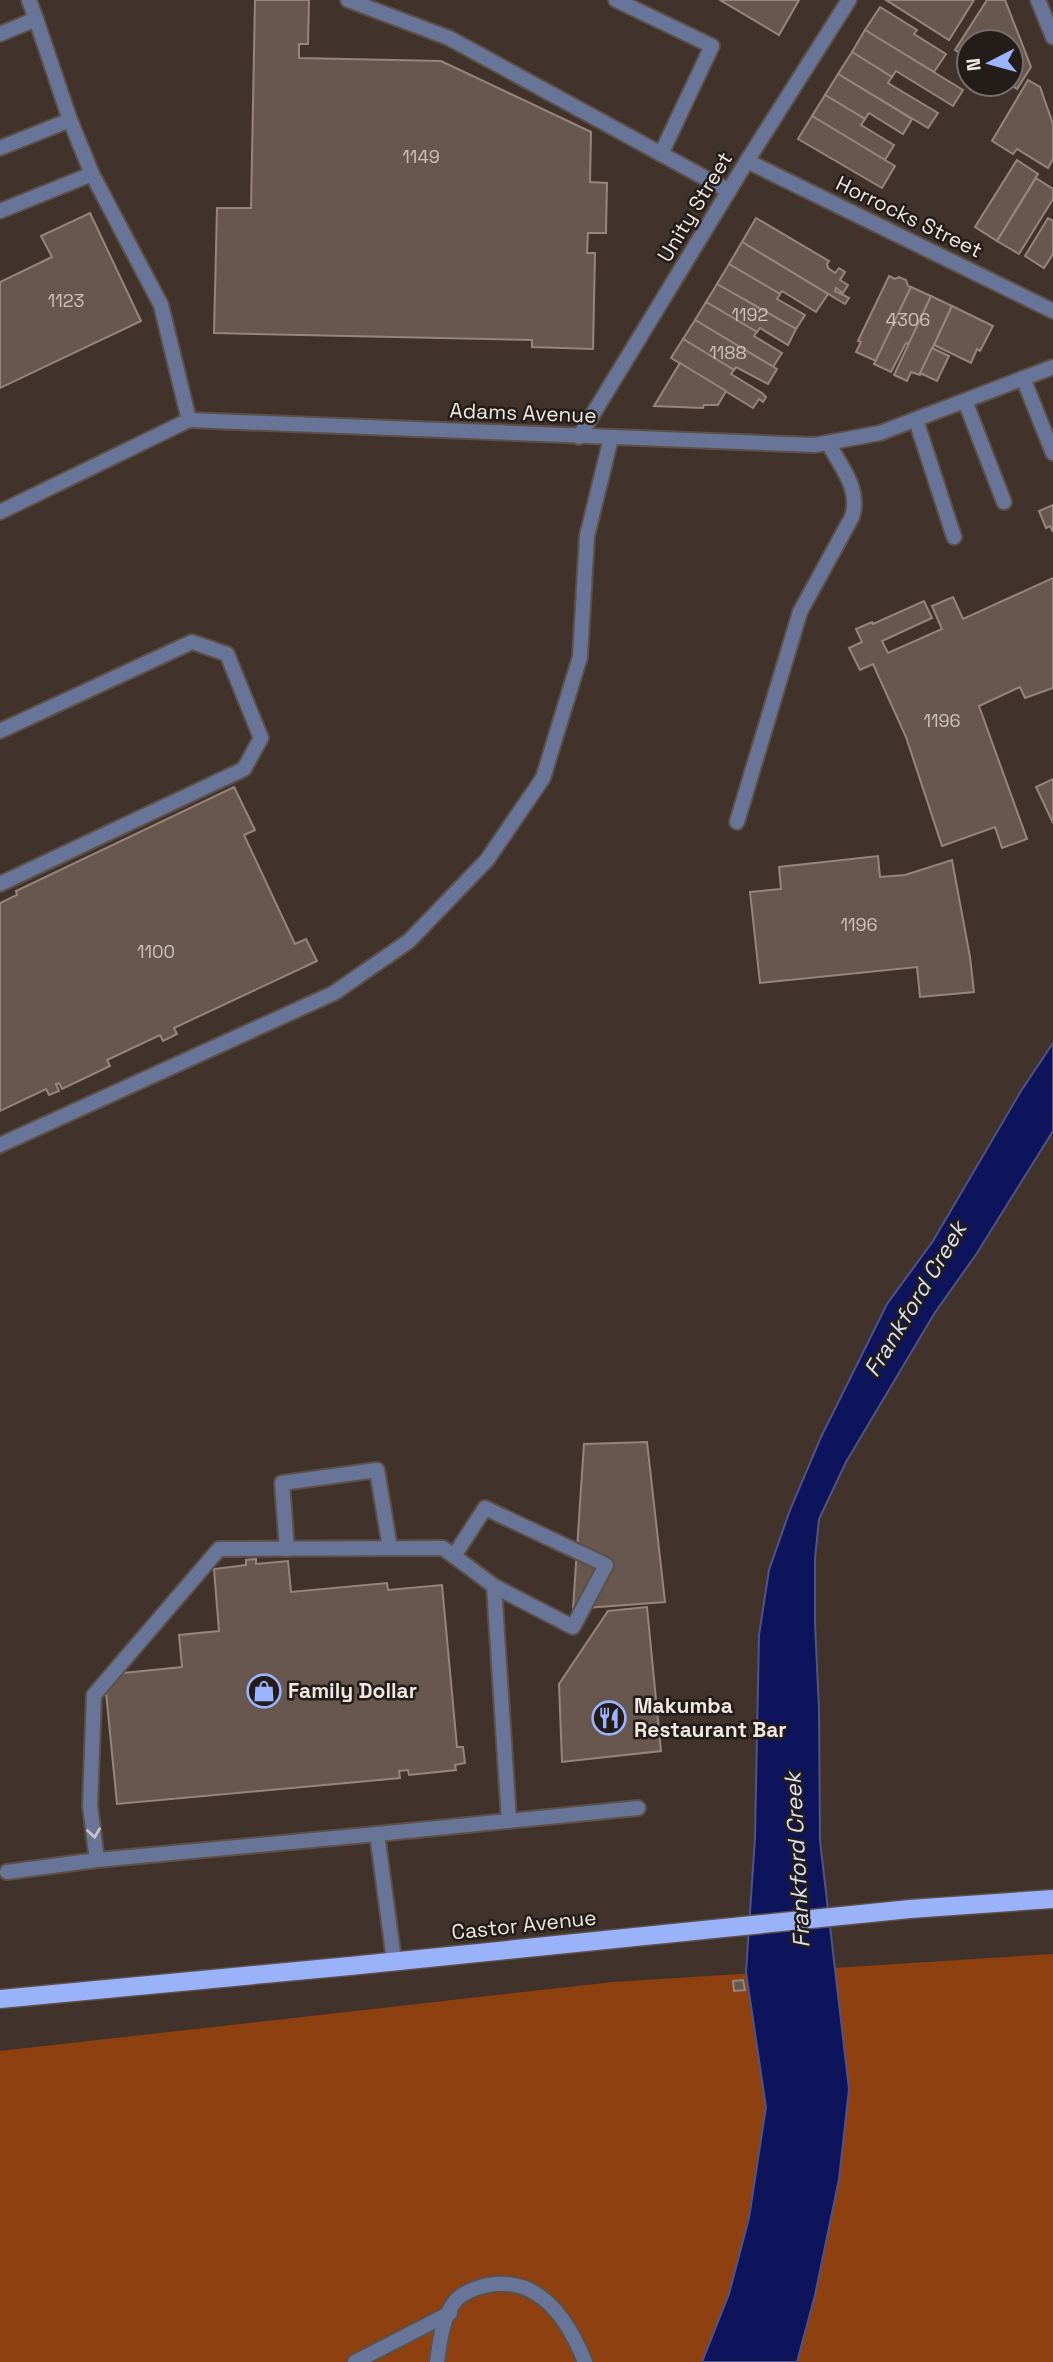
<svg xmlns="http://www.w3.org/2000/svg" width="1053" height="2362" font-family="'Space Grotesk',sans-serif">
	<style>
		.green { fill: #8e4010 }
		.water { fill: #0d145c; stroke: #515384; stroke-width: 2 }
		.building { fill: #67574f; stroke: #97857d; stroke-width: 2 }
		.lines { fill: none; stroke-linecap: round; stroke-linejoin: round }
		.service-casing { stroke: #5d5048; stroke-width: 18 }
		.minor-casing { stroke: #5d5048; stroke-width: 18 }
		.primary-casing { stroke: #5d5048; stroke-width: 21 }
		.service { stroke: #697598; stroke-width: 14 }
		.minor { stroke: #697598; stroke-width: 14 }
		.primary { stroke: #9ab2fa; stroke-width: 18 }
		.oneway { stroke: #c8c4cc }
		.labels { text-anchor: middle; stroke-width: 5; stroke-linejoin: round; paint-order: stroke }
		.number-label { font-size: 18px; fill: #cec2bd }
		.street-label { font-size: 21px; fill: #f0e6e2; stroke: #231c19 }
		.poi-label { font-size: 21px; font-weight: bold; fill: #f0e6e2; stroke: #231c19; text-anchor: start }
		.water-label { font-size: 23px; font-style: italic; fill: #d7dff4; stroke: #231c19 }
	</style>
	<rect width="100%" height="100%" fill="#41332b"/>
	<polygon class="green" points="1053,1954 1053,2362 0,2362 0,2051 613,1982"/>
	<polygon class="water" points="1053,1043 1053,1131 977,1253 934,1314 846,1462 819,1519 815,1558 815,1624 819,1710 820,1841 849,2089 839,2179 815,2295 797,2362 702,2362 729,2294 749,2218 766,2107 746,1972 755,1838 759,1635 769,1570 790,1510 821,1437 887,1304 933,1241 1021,1091"/>
	<g class="building">
		<polygon points="255,0 309,0 308,44 299,44 299,58 441,61 591,132 590,182 607,183 606,233 588,233 587,253 595,253 593,349 532,347 532,340 214,333 217,208 251,208"/>
		<polygon points="720,0 799,0 779,35"/>
		<polygon points="886,0 974,0 949,40"/>
		<polygon points="987,0 1005,0 1031,67 1017,89 1010,84 1011,42 969,42 969,59 955,50"/>
		<polygon points="880,7 917,30 914,34 946,54 934,72 865,30"/>
		<polygon points="865,30 963,90 953,106 896,71 892,77 852,52"/>
		<polygon points="852,52 892,77 888,83 938,113 928,128 838,74"/>
		<polygon points="838,74 912,119 903,134 869,113 865,119 825,95"/>
		<polygon points="1028,80 1040,87 1053,124 1053,159 1048,168 1017,149 1013,154 992,141"/>
		<polygon points="825,95 865,119 861,125 894,145 885,160 812,116"/>
		<polygon points="812,116 895,166 882,188 798,139"/>
		<polygon points="1017,160 1038,174 997,241 975,227"/>
		<polygon points="1036,178 1053,189 1053,199 1019,254 997,241"/>
		<polygon points="90,213 141,321 0,388 0,282 52,257 41,236"/>
		<polygon points="756,218 829,261 827,264 828,268 835,273 839,268 845,272 840,280 848,285 843,293 836,288 835,291 849,298 845,304 742,242"/>
		<polygon points="1048,218 1053,221 1053,254 1044,268 1025,256"/>
		<polygon points="742,242 828,294 816,312 782,291 780,294 729,264"/>
		<polygon points="729,264 780,294 777,299 805,315 796,329 717,284"/>
		<polygon points="889,276 895,279 899,277 906,280 908,286 911,287 876,361 856,352 861,342 858,341"/>
		<polygon points="717,284 796,329 788,345 760,328 757,332 706,302"/>
		<polygon points="911,287 931,296 909,344 906,343 891,372 874,364"/>
		<polygon points="931,296 952,306 920,375 911,372 907,381 894,375"/>
		<polygon points="706,302 757,332 754,336 782,353 773,367 695,320"/>
		<polygon points="952,306 993,326 980,351 977,349 971,363 934,345"/>
		<polygon points="695,320 777,369 768,384 736,367 734,370 683,339"/>
		<polygon points="683,339 734,370 731,374 762,393 766,397 763,402 759,399 753,408 671,358"/>
		<polygon points="932,348 949,356 937,381 920,373"/>
		<polygon points="680,363 726,391 718,405 704,405 703,408 654,406"/>
		<polygon points="1053,505 1053,532 1050,526 1046,528 1039,511"/>
		<polygon points="1053,578 1053,688 1025,698 1020,687 979,706 1027,839 1002,848 995,827 942,846 906,737 873,664 860,670 849,648 862,642 856,629 872,622 873,624 924,601 932,618 882,641 888,653 942,629 932,606 953,597 963,619"/>
		<polygon points="1053,779 1053,823 1036,787"/>
		<polygon points="234,787 255,830 244,835 295,944 306,939 317,961 174,1028 177,1034 163,1041 160,1035 107,1060 110,1066 62,1089 59,1083 56,1084 59,1091 49,1095 46,1089 0,1111 0,903 17,895 16,891"/>
		<polygon points="878,856 880,877 905,875 952,860 970,957 974,992 920,997 917,967 760,983 750,892 781,889 779,867"/>
		<polygon points="647,1442 665,1602 573,1609 584,1444"/>
		<polygon points="256,1559 256,1564 288,1561 291,1592 387,1583 388,1590 442,1585 457,1747 463,1747 465,1763 455,1765 456,1770 409,1775 408,1770 399,1771 400,1778 117,1804 106,1692 123,1673 182,1667 179,1635 219,1631 214,1569 246,1565 246,1560"/>
		<polygon points="647,1607 661,1751 562,1762 559,1684 608,1611"/>
		<polygon points="743,1980 745,1990 734,1991 733,1981"/>
	</g>
	<g class="lines">
		<defs>
			<g id="service">
				<polyline points="29,0 36,19"/>
				<polyline points="348,0 449,38 729,191"/>
				<polyline points="616,0 712,46 661,154"/>
				<polyline points="0,34 36,19 70,120"/>
				<polyline points="0,148 70,120 92,174 161,305 189,420"/>
				<polyline points="0,211 92,174"/>
				<polyline points="1023,378 1053,453"/>
				<polyline points="965,401 1004,502"/>
				<polyline points="916,420 954,537"/>
				<polyline points="0,731 192,642 227,654 261,738 244,769 0,884"/>
				<path d="M 737,822 L 800,612 L 852,517 C 861,489 841,467 828,443"/>
				<polyline points="0,1145 334,993 409,941 487,860 543,778 580,657 587,536 611,438"/>
				<polyline points="287,1549 282,1483 377,1470 390,1548"/>
				<polyline points="454,1556 485,1508 606,1565 573,1627 494,1586"/>
				<polyline points="97,1860 90,1806 94,1695 219,1549 443,1548 494,1586 509,1821"/>
				<polyline points="7,1872 97,1860 377,1834"/>
				<polyline points="394,1960 377,1834 638,1808"/>
				<polyline points="355,2362 450,2313"/>
				<path d="M 437,2362 C 440,2342 442,2317 456,2300 C 465,2291 483,2285 495,2284 C 543,2280 569,2322 585,2362"/>
			</g>
			<g id="minor">
				<polyline points="1038,0 1053,37"/>
				<polyline points="747,161 1053,311"/>
				<polyline points="579,437 747,161 849,0"/>
				<polyline points="0,512 189,420 815,445 880,433 1053,367"/>
			</g>
			<polyline id="primary" points="0,1999 350,1966 910,1909 1053,1899"/>
		</defs>
		<use href="#service" class="service-casing"/>
		<use href="#minor" class="minor-casing"/>
		<use href="#primary" class="primary-casing"/>
		<use href="#service" class="service"/>
		<use href="#minor" class="minor"/>
		<use href="#primary" class="primary"/>
	</g>
	<defs><path id="oneway-chevron" d="M-2-3.5L2.5 0L-2 3.5" fill="none" stroke-width="1.6" stroke-linecap="round" stroke-linejoin="round" transform="scale(1.75)"/></defs>
	<use class="oneway" href="#oneway-chevron" transform="translate(94 1833) rotate(82)"/>
	<defs>
		<symbol id="shop-ring" viewBox="-11 -11 22 22"><circle r="9.5" fill="#231c19" stroke="#9cb4fd" stroke-width="1.5"/><path d="M-5-2.5h2.3a2.7 3.5 0 0 1 5.4 0H5L5.5 6h-11ZM-1.5-2.5h3a1.5 2.3 0 0 0-3 0Z" fill="#9cb4fd"/></symbol>
		<symbol id="restaurant-ring" viewBox="-11 -11 22 22"><circle r="9.5" fill="#231c19" stroke="#9cb4fd" stroke-width="1.5"/><path d="M-5-6h1v4h1v-4h1v4h1v-4h1v5L-1.5 .5V6h-2V.5L-5-1ZM5-6V6H3V1.5H1.5Q1.5-4 5-6Z" fill="#9cb4fd"/></symbol>
	</defs>
	<g fill-rule="evenodd">
		<use href="#shop-ring" x="245" y="1672" width="38" height="38"/>
		<use href="#restaurant-ring" x="590" y="1699" width="38" height="38"/>
	</g>
	<g class="labels">
		<g class="number-label">
			<text x="421" y="163">1149</text>
			<text x="66" y="307">1123</text>
			<text x="750" y="321">1192</text>
			<text x="908" y="326">4306</text>
			<text x="728" y="359">1188</text>
			<text x="942" y="727">1196</text>
			<text x="859" y="931">1196</text>
			<text x="156" y="958">1100</text>
		</g>
		<g class="street-label">
			<text transform="translate(695 207) rotate(-59)" y="7">Unity Street</text>
			<text transform="translate(909 217) rotate(26)" y="7">Horrocks Street</text>
			<text transform="translate(523 413) rotate(2)" y="7">Adams Avenue</text>
			<text transform="translate(524 1925) rotate(-6)" y="7">Castor Avenue</text>
		</g>
		<g class="poi-label">
			<text x="288" y="1698">Family Dollar</text>
			<text x="634" y="1713">Makumba<tspan x="634" dy="24">Restaurant Bar</tspan></text>
		</g>
		<g class="water-label">
			<text transform="translate(915 1299) rotate(-59)" y="8">Frankford Creek</text>
			<text transform="translate(797 1860) rotate(-93)" y="8">Frankford Creek</text>
		</g>
	</g>
	<g transform="translate(990 63) rotate(264)"><circle r="33" fill="#231c19" stroke="#756d69" stroke-width="2"/>
	<path d="M0-5L12 26L0 18L-12 26Z" fill="#9cb4fd"/>
	<text y="-10" font-size="19" font-weight="bold" text-anchor="middle" fill="#f0e6e2">N</text>
	</g>
</svg>
